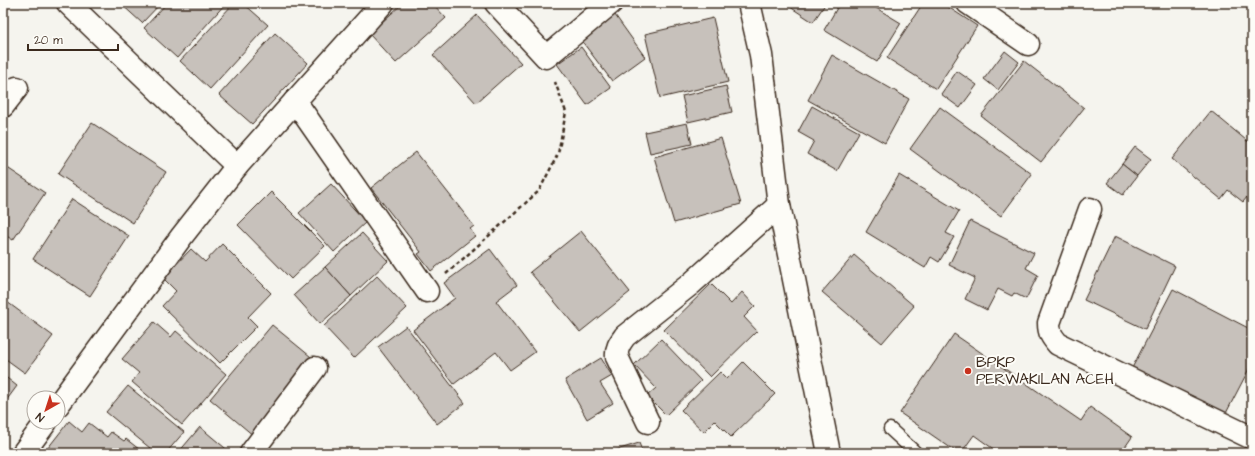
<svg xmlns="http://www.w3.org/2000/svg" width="1255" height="456" font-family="'Architects Daughter',sans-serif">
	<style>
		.building { fill: #c7c1bb; stroke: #3b2a1e }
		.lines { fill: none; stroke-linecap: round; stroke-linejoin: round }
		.lane-casing { stroke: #3b2a1e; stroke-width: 15 }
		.street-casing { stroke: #3b2a1e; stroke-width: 25 }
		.path { stroke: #3b2a1e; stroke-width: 2.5; stroke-dasharray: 4 3; stroke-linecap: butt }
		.lane { stroke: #fdfcf7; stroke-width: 12 }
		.street { stroke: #fdfcf7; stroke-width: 22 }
		.poi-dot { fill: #c8321e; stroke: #fdfcf7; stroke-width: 1.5 }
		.labels { text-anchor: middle; stroke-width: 4; stroke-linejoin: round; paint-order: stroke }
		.poi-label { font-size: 15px; fill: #3b2a1e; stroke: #fdfcf7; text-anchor: start }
	</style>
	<rect width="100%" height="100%" fill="#f5f4ee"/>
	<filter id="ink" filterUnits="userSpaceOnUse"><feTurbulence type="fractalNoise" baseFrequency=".025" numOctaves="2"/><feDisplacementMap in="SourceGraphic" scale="8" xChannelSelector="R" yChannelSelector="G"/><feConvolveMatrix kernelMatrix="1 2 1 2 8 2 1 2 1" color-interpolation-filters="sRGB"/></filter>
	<g filter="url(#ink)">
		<g class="building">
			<polygon points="120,3 161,3 142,23"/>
			<polygon points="167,3 226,3 177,58 144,28"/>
			<polygon points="234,3 243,3 268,25 210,89 180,61"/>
			<polygon points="403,3 432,3 446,18 396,63 369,34"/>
			<polygon points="784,3 826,3 813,22"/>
			<polygon points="840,3 868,3 901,23 877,62 824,30"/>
			<polygon points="923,3 942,3 977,26 936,89 887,58"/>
			<polygon points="477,15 521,63 476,103 433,55"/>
			<polygon points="615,15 645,57 612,81 581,40"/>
			<polygon points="713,18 728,82 660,98 645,34"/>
			<polygon points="275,33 308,63 252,124 219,95"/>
			<polygon points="581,47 611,88 587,105 557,64"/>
			<polygon points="1005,51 1019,62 998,90 984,79"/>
			<polygon points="832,55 909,99 885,143 808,100"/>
			<polygon points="1024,61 1084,108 1041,162 981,116"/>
			<polygon points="957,71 977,85 960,108 941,94"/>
			<polygon points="726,86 732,112 688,122 682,96"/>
			<polygon points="812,106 859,132 837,171 807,154 814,141 798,132"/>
			<polygon points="940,107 1032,174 1001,216 910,149"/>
			<polygon points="1211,111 1252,145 1252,161 1250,163 1252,165 1252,191 1243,202 1228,190 1221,199 1172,159"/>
			<polygon points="92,123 166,172 133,223 58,174"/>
			<polygon points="687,123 692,144 650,153 645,132"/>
			<polygon points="721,138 741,204 674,223 654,157"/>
			<polygon points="1135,147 1151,159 1137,176 1122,164"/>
			<polygon points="416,152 474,226 470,229 475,236 431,271 418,254 421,252 371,188"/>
			<polygon points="1122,164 1137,176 1123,195 1107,183"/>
			<polygon points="3,165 45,193 13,240 3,234"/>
			<polygon points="899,175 959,211 946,233 954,237 939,262 931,257 925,268 866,232"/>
			<polygon points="331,184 366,222 334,252 299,213"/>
			<polygon points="271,192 325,246 291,279 238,225"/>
			<polygon points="72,199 129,236 90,296 33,259"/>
			<polygon points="970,221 1034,253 1026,268 1038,275 1026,299 1014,293 1012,296 998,289 987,310 965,299 975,278 949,265"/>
			<polygon points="581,231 630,292 580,332 530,272"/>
			<polygon points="362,233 388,261 351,296 325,267"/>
			<polygon points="1115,236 1175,266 1145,329 1084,300"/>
			<polygon points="222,244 271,293 248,317 257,326 220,363 162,306 176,291 163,278 191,249 205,262"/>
			<polygon points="490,249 517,285 496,301 535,352 510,370 496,352 454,384 413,330 455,298 444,283"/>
			<polygon points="854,255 914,306 882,343 822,292"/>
			<polygon points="325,267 351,296 320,324 294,295"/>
			<polygon points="377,276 407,308 354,358 324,326"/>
			<polygon points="711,284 731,304 742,292 755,306 744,317 757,331 710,377 664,330"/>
			<polygon points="1173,289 1252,330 1252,363 1223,419 1131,370"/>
			<polygon points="3,299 53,336 25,373 3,357"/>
			<polygon points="154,322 171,337 176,331 226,374 182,425 132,382 139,373 122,359"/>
			<polygon points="272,325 316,361 254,436 210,399"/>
			<polygon points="406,326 465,403 437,424 378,347"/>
			<polygon points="954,334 1081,421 1090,407 1132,437 1123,450 1127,453 999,453 974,435 961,453 958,453 900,413"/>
			<polygon points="661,339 701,381 666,415 647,396 656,388 634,365"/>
			<polygon points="601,358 612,376 600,383 613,403 587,419 565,380"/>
			<polygon points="743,362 775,394 731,437 715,421 704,432 681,410 720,372 727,379"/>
			<polygon points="3,375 17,386 3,405"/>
			<polygon points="128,386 184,432 166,453 156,453 106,412"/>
			<polygon points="69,421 82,432 89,423 107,437 111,432 124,441 126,439 144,453 44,453"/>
			<polygon points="200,427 231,453 178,453"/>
			<polygon points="639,443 643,453 607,453"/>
		</g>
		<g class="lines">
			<defs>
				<polyline id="lane" points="890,429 916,453"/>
				<g id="street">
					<polyline points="68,3 237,166"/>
					<polyline points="496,3 546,57 611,3"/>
					<polyline points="749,3 761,55 779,205 829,453"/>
					<polyline points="968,3 1028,44"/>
					<polyline points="295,101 427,291"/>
					<polyline points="3,106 17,88"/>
					<path d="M 1090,209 L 1049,323 C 1049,333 1052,337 1058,344 L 1252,438"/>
					<polyline points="58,405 182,236 237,166 383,3"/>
					<path d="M 648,422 L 617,357 C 616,348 620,343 625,336 L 692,283 L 779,205"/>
					<polyline points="23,453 46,422"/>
					<polyline points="251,453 315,368"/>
				</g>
			</defs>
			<use href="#lane" class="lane-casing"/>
			<use href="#street" class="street-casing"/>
			<polyline class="path" points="446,274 539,191 558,154 566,112 555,82"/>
			<use href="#lane" class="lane"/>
			<use href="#street" class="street"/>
		</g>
	</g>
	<circle class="poi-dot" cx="968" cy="371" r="4"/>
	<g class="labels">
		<g class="poi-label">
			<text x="976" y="367">BPKP<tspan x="976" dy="17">PERWAKILAN ACEH</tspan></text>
		</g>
	</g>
	<rect width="1255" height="456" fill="none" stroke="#fdfcf7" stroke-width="16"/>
	<rect x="8" y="8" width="1239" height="440" fill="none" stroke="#3b2a1e" stroke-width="1.5" filter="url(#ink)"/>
	<g transform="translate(46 410) rotate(219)"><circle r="19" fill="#fdfcf7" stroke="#afa8a0"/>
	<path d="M0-3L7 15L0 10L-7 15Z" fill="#c8321e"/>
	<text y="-6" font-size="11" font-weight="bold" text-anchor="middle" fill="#3b2a1e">N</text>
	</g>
	<path d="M28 44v6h90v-6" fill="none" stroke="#3b2a1e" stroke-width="2"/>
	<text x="34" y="44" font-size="12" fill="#3b2a1e" stroke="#fdfcf7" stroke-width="3" paint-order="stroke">20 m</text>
</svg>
